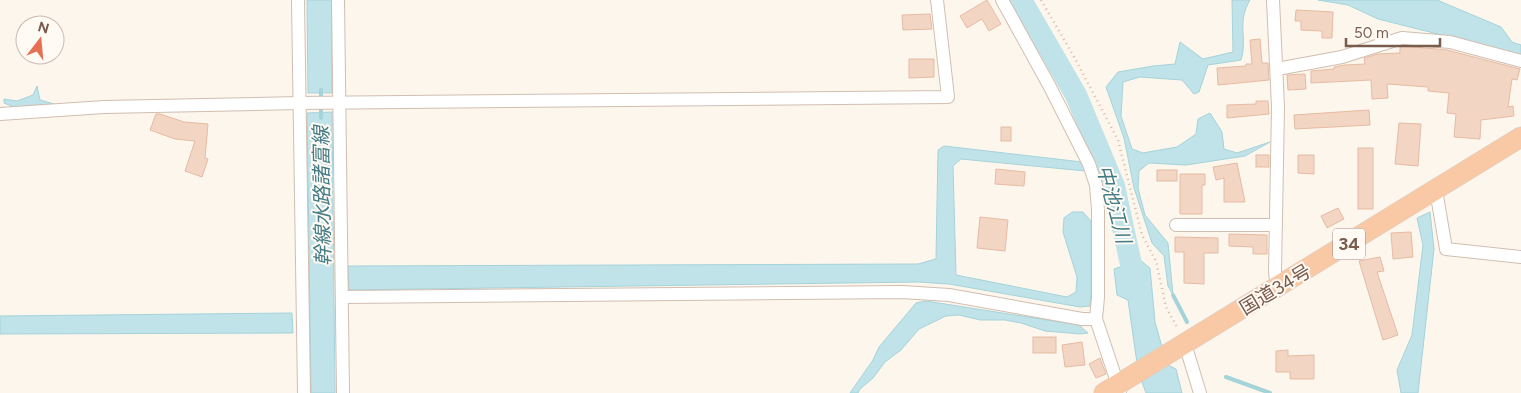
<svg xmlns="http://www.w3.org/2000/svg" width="1521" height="393" font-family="Figtree,'Noto Sans JP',sans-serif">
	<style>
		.water { fill: #bfe3e8; stroke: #a5d3da }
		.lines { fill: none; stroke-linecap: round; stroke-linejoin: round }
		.stream { stroke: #a5d3da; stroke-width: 4 }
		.river { stroke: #bfe3e8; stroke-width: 22 }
		.building { fill: #f3d5c3; stroke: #e6bba3 }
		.minor-casing { stroke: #d1beb0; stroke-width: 14 }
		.trunk-casing { stroke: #dad1cd; stroke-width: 21 }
		.path { stroke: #d9b8a5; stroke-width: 2.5; stroke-dasharray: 1 4; stroke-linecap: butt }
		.minor { stroke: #fff; stroke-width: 12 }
		.trunk { stroke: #f9c8a4; stroke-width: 20 }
		.labels { text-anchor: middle; stroke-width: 4; stroke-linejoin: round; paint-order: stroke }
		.shield { fill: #fffaf3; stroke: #a28b7f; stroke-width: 1 }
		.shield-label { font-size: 18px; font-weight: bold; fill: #7a5c4d }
		.street-label { font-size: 19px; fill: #7a5c4d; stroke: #fffaf3 }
		.water-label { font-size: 20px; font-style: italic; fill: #437c86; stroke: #fffaf3 }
	</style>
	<rect width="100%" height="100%" fill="#fdf6ec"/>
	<g class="water">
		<polygon points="307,0 332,0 332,93 308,93"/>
		<path d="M 1232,0 L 1250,0 C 1236,24 1248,37 1241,60 L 1208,65 L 1199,92 L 1194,94 L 1182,80 L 1140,77 L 1123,82 L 1121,116 L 1132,149 L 1143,153 L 1177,147 L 1196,134 L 1198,119 L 1210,113 L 1222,132 L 1224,149 L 1237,153 L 1270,142 L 1245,156 L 1186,165 L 1149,163 L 1139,171 L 1138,188 L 1145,215 L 1168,243 L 1173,295 L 1168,286 L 1164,256 L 1152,243 L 1134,188 L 1124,138 L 1106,87 L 1118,72 L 1153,66 L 1175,64 L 1180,42 L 1203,59 L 1233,52 Z"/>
		<polygon points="1318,0 1437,0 1501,27 1512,42 1521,45 1521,55 1378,19 1348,5"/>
		<polygon points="37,86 40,100 54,104 14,107 4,103 4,99 17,101 33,95"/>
		<polygon points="332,112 335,393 311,393 307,113"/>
		<polygon points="944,146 1082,162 1085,171 961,159 953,166 956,275 1067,297 1076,292 1077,277 1063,232 1064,218 1072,212 1083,212 1091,221 1091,295 1090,306 1080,307 949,284 918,282 349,290 348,266 918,264 936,259 938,150"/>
		<polygon points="1430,212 1434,249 1418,393 1401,393 1397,370 1412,335 1423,245 1417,218"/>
		<polygon points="1140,260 1150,268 1155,322 1162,347 1137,363 1128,300 1117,295 1114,269"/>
		<polygon points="926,301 1079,325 1088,333 1080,334 1045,331 1021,323 1005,320 980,320 959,315 946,316 919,329 901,350 885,362 873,378 860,389 858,393 850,393 873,360 879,347 916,303"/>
		<polygon points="292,313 293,333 0,334 0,316"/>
		<polygon points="1166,364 1176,369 1182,393 1146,393 1142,382"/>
	</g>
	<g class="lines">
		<g class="stream">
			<polyline points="321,90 321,118"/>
			<polyline points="1173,295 1187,322"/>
			<polyline points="1226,377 1270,393"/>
		</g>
		<polyline class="river" points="1021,0 1076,95 1114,186 1137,292"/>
	</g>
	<g class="building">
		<polygon points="987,0 1001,24 989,31 982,19 967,28 960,16"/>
		<polygon points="1296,10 1333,12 1332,38 1322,38 1322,31 1301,30 1301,21 1295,21"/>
		<polygon points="930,14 932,29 903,30 902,15"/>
		<polygon points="1260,39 1262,63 1268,63 1269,80 1218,85 1217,68 1246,66 1246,64 1252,64 1250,40"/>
		<polygon points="1403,46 1447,50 1520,69 1517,80 1512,79 1508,107 1513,106 1514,116 1481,120 1480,139 1454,137 1456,114 1447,113 1449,93 1428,91 1428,87 1387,84 1388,98 1372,99 1371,80 1311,83 1311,71 1334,69 1334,67 1345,65 1365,64 1364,58 1378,54 1400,53 1400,47"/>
		<polygon points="909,59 934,59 934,77 909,78"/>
		<polygon points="1305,74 1306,89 1288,90 1287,75"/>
		<polygon points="1256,101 1268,101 1269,114 1227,118 1227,105 1256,104"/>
		<polygon points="1369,110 1370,125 1295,129 1294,115"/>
		<polygon points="156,114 160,114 184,122 208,124 205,158 208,159 202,177 185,171 195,141 175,139 150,130"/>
		<polygon points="1399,123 1421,124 1418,166 1395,164"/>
		<rect x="1001" y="127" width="10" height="14"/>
		<rect x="1358" y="148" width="15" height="61"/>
		<rect x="1256" y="155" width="13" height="12"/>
		<polygon points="1298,155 1314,155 1314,174 1298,173"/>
		<polygon points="1237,163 1245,202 1224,202 1224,178 1216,180 1213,167"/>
		<polygon points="996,169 1025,172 1024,186 995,184"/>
		<rect x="1157" y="170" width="20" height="11"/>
		<polygon points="1180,174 1205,174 1205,185 1202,185 1202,214 1180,214"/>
		<polygon points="1338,208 1344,219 1327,228 1321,216"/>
		<polygon points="980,217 1008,220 1005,251 977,248"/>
		<polygon points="1411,232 1413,257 1393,259 1391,233"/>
		<polygon points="1229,234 1267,235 1267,254 1253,254 1253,247 1229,246"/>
		<polygon points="1175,237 1218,238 1218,253 1204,253 1204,284 1184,283 1184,252 1175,252"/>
		<polygon points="1380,257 1384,271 1377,272 1398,335 1383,340 1359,261"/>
		<rect x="1033" y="337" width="23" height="16"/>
		<polygon points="1082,342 1085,365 1065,367 1062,345"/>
		<polygon points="1288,350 1288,356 1314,355 1314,379 1290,379 1290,372 1276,372 1276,351"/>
		<polygon points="1100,358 1106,374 1096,378 1089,364"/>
	</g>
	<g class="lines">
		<defs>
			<g id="minor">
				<polyline points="298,0 304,393"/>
				<polyline points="338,0 343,393"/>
				<polyline points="1002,0 1050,87 1089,164 1096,185 1098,210 1098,297 1096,319 1120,391"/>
				<polyline points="1273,0 1278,107 1275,272 1277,288"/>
				<polyline points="1277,69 1342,57 1402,38 1450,42 1521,61"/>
				<polyline points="0,114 104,107 299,103 948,97 937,0"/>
				<polyline points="1436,190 1446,249 1521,257"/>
				<polyline points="1176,225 1276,225"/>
				<polyline points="343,297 902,292 949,295 1082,319 1096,319"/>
				<polyline points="1185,344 1200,393"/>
			</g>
			<polyline id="trunk" points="1104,393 1521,137"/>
		</defs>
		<use href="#minor" class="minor-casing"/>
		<use href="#trunk" class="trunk-casing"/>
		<polyline class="path" points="1041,0 1073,55 1118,140 1142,235 1156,261 1166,307 1178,329"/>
		<use href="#minor" class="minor"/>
		<use href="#trunk" class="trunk"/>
	</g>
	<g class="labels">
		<rect class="shield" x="1333" y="228.5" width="32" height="31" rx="4"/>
		<g class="shield-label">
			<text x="1349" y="250">34</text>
		</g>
		<g class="street-label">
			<text transform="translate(1275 289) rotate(-31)" y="7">国道34号</text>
		</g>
		<g class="water-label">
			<text transform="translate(322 196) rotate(-91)" y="7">幹線水路諸富線</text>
			<text transform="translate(1114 204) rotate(75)" y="7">中池江川</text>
		</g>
	</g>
	<g transform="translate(40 40) rotate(16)"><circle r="24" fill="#fffaf3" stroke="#cabbb1"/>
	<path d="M0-4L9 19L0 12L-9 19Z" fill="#e76f51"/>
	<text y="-8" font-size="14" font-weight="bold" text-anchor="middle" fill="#7a5c4d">N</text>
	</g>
	<path d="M1346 38v8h94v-8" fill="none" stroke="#7a5c4d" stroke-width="2.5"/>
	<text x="1354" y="38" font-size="15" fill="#7a5c4d" stroke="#fffaf3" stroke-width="4" paint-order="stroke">50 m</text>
</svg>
